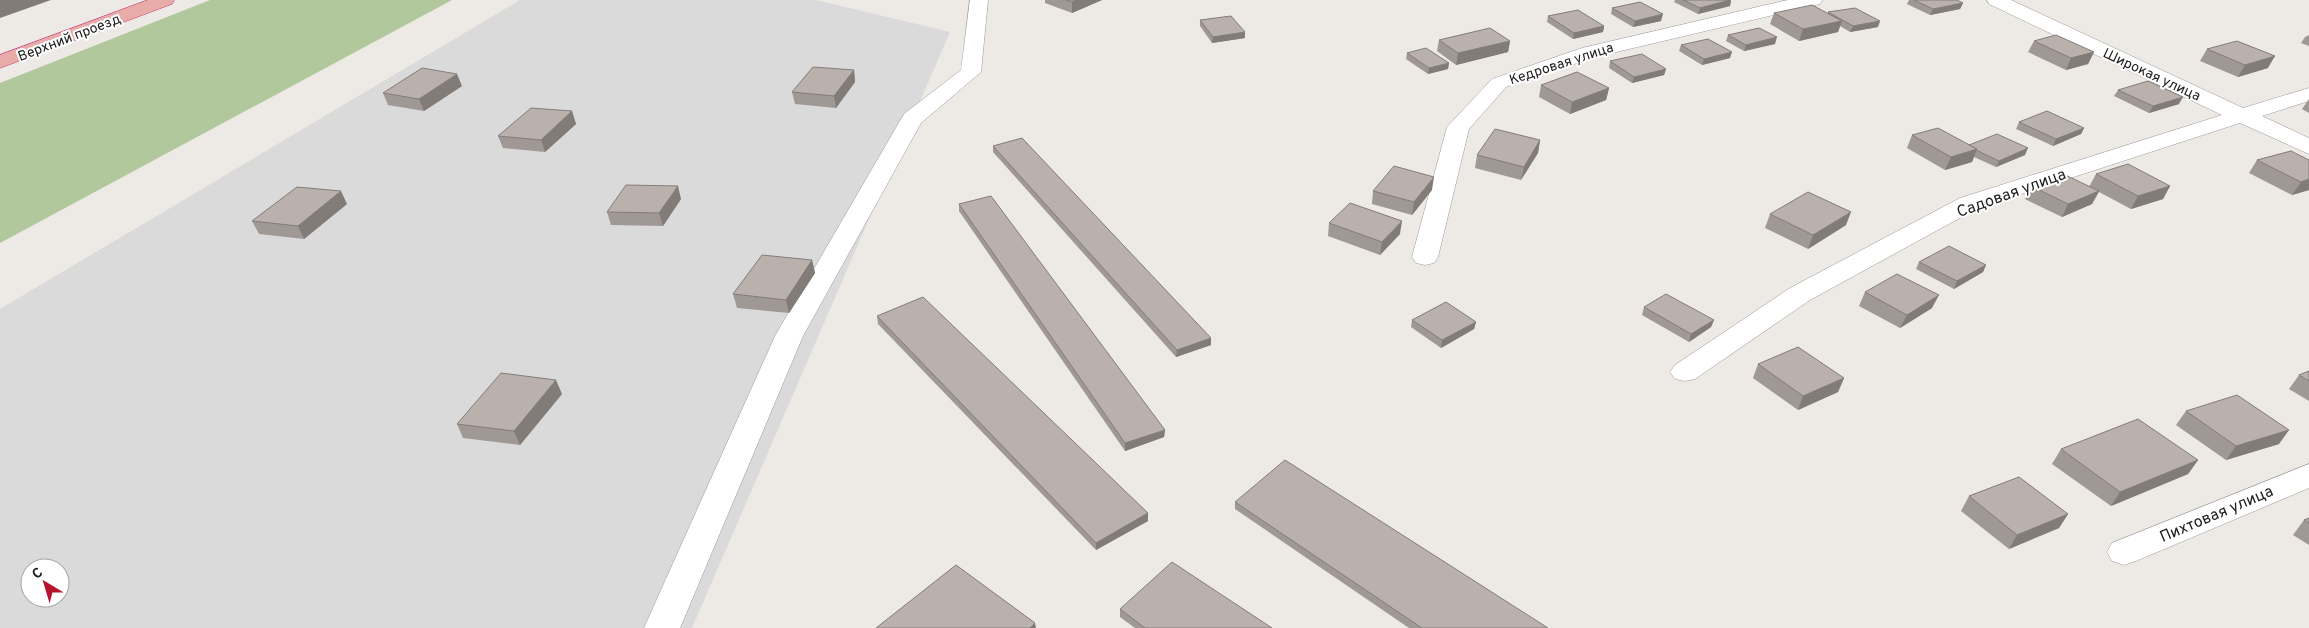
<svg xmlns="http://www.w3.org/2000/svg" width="2309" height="628" font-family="Overpass,sans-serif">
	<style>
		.residential { fill: #dbdada; fill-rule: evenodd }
		.forest { fill: #b1c89d }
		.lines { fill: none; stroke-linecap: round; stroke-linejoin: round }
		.minor-casing { stroke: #9a9a9a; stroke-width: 1 }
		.trunk-casing { stroke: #c6367e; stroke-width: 1 }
		.minor { fill: #fff; fill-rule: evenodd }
		.trunk { fill: #e8aca8; fill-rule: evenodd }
		.wall { fill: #a09895 }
		.shaded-wall { fill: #827c79 }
		.building { fill: #bab1ad; stroke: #827c79 }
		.labels { text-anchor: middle; stroke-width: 4; stroke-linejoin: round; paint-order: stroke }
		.far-street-label { font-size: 14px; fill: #1d1d1d; stroke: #fff }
		.street-label { font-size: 16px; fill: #1d1d1d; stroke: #fff }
	</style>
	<rect width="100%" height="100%" fill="#ede9e4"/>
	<path class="residential" d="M 520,0 L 816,0 L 950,32 L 692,628 L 0,628 L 0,309 ZM 30,568 L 60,568 L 60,598 L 30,598 Z"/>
	<polygon class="forest" points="210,0 452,0 0,243 0,83"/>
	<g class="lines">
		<defs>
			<g id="minor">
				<polygon points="970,0 988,0 981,72 921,123 803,336 680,628 644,628 775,336 904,114 961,70"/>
				<polygon points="1788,0 1822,0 1820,4 1595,57 1506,87 1469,129 1438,257 1434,263 1425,265 1416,263 1412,257 1447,127 1492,79 1582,48"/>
				<polygon points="1987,0 2011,0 2243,108 2309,88 2309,101 2262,116 2309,138 2309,154 2240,123 1978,208 1810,300 1695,379 1685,381 1675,379 1670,372 1675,365 1790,288 1960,198 2222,115 1989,4"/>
				<polygon points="2309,464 2309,488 2136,561 2124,565 2112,561 2107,552 2112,543"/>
			</g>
			<polygon id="trunk" points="148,0 174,0 172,4 0,68 0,55"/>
		</defs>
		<use href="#minor" class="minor-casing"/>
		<use href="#trunk" class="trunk-casing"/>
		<use href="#minor" class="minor"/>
		<use href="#trunk" class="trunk"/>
	</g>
	<g class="wall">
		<polygon points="1045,0 1102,0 1072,13 1045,3"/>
		<polygon points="1675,0 1731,0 1730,6 1698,14 1674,2"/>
		<polygon points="1909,0 1957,0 1963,3 1960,9 1930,15 1907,4"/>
		<polygon points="1612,8 1661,21 1633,27 1611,14"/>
		<polygon points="1828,12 1878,27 1850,32 1840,26 1838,32 1799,41 1770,24 1774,13 1828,13"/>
		<polygon points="1548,16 1604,26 1603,32 1573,39 1547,22"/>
		<polygon points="1200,20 1245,38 1212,43 1200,26"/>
		<polygon points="1728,35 1775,44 1744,51 1726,41"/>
		<polygon points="2309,35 2309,46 2301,43 2305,37"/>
		<polygon points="1439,40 1510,41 1508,52 1456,65 1437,51"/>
		<polygon points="2034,41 2094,52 2088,64 2066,70 2028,52"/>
		<polygon points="1681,45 1730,58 1702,65 1679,51"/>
		<polygon points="2207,49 2268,68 2238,77 2200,61"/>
		<polygon points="1407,53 1449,63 1448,69 1428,74 1406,59"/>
		<polygon points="1610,61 1666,69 1664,75 1632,83 1609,68"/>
		<polygon points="854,70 855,82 836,108 795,104 792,92"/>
		<polygon points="1541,85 1609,88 1606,100 1570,114 1539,97"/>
		<polygon points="462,86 424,111 388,105 383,93"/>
		<polygon points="2118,90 2179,104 2149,113 2114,96"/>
		<polygon points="2309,99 2309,113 2302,109"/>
		<polygon points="572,111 576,124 545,152 503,148 498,136"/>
		<polygon points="2019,122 2084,128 2081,134 2053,146 2016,129"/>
		<polygon points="1912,135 2025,155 1996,167 1974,157 1972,162 1945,170 1907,148"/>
		<polygon points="1540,140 1538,153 1521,180 1475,168 1477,155"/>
		<polygon points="993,146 1211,345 1176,357 993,152"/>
		<polygon points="2291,151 2309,190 2292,195 2249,173 2257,160"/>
		<polygon points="2096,174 2170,186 2163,199 2131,209 2099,192 2092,204 2062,217 2025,199 2031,186 2089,187"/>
		<polygon points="1432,190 1412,215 1372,204 1373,191"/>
		<polygon points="681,199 663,226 611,225 607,212"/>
		<polygon points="347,204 304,239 259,234 252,221"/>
		<polygon points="959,204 1165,430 1164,437 1125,451 959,211"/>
		<polygon points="1770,214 1846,225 1808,249 1765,228"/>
		<polygon points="1329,223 1400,234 1380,255 1328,236"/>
		<polygon points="812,260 815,273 789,313 737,308 733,294"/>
		<polygon points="1919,262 1986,265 1983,272 1954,289 1916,269"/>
		<polygon points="1865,292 1932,308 1900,328 1859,306"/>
		<polygon points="1644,307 1714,320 1711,327 1689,342 1642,315"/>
		<polygon points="877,316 1148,513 1148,521 1096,550 878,324"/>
		<polygon points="1412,320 1476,322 1474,329 1441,348 1411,327"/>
		<polygon points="1758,364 1844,378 1838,392 1798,410 1753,378"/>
		<polygon points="2309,371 2309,401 2289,389 2299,375"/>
		<polygon points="562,394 520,445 463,438 457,424"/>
		<polygon points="2186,411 2279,444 2226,460 2176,425"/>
		<polygon points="2061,449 2198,460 2188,474 2111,506 2052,464"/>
		<polygon points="1969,496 2068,514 2059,528 2009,549 1961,511"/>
		<polygon points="1235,502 1548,628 1409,628 1235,509"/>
		<polygon points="2309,518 2309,545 2293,535 2304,520"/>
		<polygon points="1120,609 1272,628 1135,628 1120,617"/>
	</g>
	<g class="shaded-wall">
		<polygon points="0,0 51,0 0,18"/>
		<polygon points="1076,0 1102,0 1072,13 1072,2"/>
		<polygon points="1731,0 1730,6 1698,14 1700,8"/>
		<polygon points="1963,3 1960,9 1930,15 1933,9"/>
		<polygon points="1663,14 1661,21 1633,27 1635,21"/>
		<polygon points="1842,21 1838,32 1799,41 1803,29"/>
		<polygon points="1880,21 1878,27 1850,32 1853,26"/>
		<polygon points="1604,26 1603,32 1573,39 1574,33"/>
		<polygon points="1245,32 1245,38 1212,43 1213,37"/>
		<polygon points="1777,37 1775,44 1744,51 1746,45"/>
		<polygon points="1510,41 1508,52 1456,65 1458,53"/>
		<polygon points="1732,52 1730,58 1702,65 1704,59"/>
		<polygon points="2094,52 2088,64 2066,70 2071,58"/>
		<polygon points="2275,56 2268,68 2238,77 2245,65"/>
		<polygon points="1449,63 1448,69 1428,74 1429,68"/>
		<polygon points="1666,69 1664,75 1632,83 1634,77"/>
		<polygon points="854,70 855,82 836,108 834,96"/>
		<polygon points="457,74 462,86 424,111 419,99"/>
		<polygon points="1609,88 1606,100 1570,114 1572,102"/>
		<polygon points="2183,97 2179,104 2149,113 2153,106"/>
		<polygon points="572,111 576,124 545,152 541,140"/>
		<polygon points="2084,128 2081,134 2053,146 2056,139"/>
		<polygon points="1540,140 1538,153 1521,180 1524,167"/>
		<polygon points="2028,148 2025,155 1996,167 1999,161"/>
		<polygon points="1977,149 1972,162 1945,170 1951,157"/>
		<polygon points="1434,177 1432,190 1412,215 1414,202"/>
		<polygon points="2309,179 2309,190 2292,195 2301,182"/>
		<polygon points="678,186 681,199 663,226 659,213"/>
		<polygon points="2170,186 2163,199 2131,209 2138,196"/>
		<polygon points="341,191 347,204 304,239 298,226"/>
		<polygon points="2099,191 2092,204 2062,217 2068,204"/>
		<polygon points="1851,212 1846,225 1808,249 1813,235"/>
		<polygon points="1402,221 1400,234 1380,255 1382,242"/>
		<polygon points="812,260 815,273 789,313 786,300"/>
		<polygon points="1986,265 1983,272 1954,289 1957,281"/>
		<polygon points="1939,295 1932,308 1900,328 1907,315"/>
		<polygon points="1714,320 1711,327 1689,342 1691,334"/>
		<polygon points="1476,322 1474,329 1441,348 1442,340"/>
		<polygon points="1211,338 1211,345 1176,357 1177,350"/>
		<polygon points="1844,378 1838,392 1798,410 1803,396"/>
		<polygon points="556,380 562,394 520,445 514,431"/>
		<polygon points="1165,430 1164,437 1125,451 1125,443"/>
		<polygon points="2289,430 2279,444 2226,460 2236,446"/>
		<polygon points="2198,460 2188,474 2111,506 2120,492"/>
		<polygon points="1148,513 1148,521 1096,550 1096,543"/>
		<polygon points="2068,514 2059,528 2009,549 2017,535"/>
		<polygon points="1035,623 1036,628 1030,628"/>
	</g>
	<g class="building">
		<polygon points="1066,0 1076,0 1072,2"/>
		<polygon points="1683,0 1730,0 1700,8"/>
		<polygon points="1914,0 1957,0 1963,3 1933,9"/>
		<polygon points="1640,2 1663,14 1635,21 1612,8"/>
		<polygon points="1812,5 1842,21 1803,29 1774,13"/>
		<polygon points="1855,8 1880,21 1853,26 1828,12"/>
		<polygon points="1578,10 1604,26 1574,33 1548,16"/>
		<polygon points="1231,16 1245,32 1213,37 1200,20"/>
		<polygon points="1490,28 1510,41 1458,53 1439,40"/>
		<polygon points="1759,28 1777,37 1746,45 1728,35"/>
		<polygon points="2056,35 2094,52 2071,58 2034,41"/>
		<polygon points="1708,39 1732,52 1704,59 1681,45"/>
		<polygon points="2237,41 2275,56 2245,65 2207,49"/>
		<polygon points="1426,48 1449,63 1429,68 1407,53"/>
		<polygon points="1642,54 1666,69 1634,77 1610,61"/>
		<polygon points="813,67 854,70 834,96 792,92"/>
		<polygon points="422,68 457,74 419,99 383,93"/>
		<polygon points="1577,72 1609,88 1572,102 1541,85"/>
		<polygon points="2148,81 2183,97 2153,106 2118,90"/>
		<polygon points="531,108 572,111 541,140 498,136"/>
		<polygon points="2047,111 2084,128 2056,139 2019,122"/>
		<polygon points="1938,128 1977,149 1951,157 1912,135"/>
		<polygon points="1495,129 1540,140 1524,167 1477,155"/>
		<polygon points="1997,134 2028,148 1999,161 1976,150 1977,149 1969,145"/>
		<polygon points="1022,138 1211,338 1177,350 993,146"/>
		<polygon points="2291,151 2309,160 2309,179 2301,182 2257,160"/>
		<polygon points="2128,164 2170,186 2138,196 2096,174"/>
		<polygon points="1394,166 1434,177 1414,202 1373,191"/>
		<polygon points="2061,173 2099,191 2068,204 2031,186"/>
		<polygon points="626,185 678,186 659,213 607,212"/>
		<polygon points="297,187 341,191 298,226 252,221"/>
		<polygon points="1808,192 1851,212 1813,235 1770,214"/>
		<polygon points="991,196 1165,430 1125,443 959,204"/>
		<polygon points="1350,203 1402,221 1382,242 1329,223"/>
		<polygon points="1949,246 1986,265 1957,281 1919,262"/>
		<polygon points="762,255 812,260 786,300 733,294"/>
		<polygon points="1897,274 1939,295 1907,315 1865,292"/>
		<polygon points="1666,294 1714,320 1691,334 1644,307"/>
		<polygon points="923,297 1148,513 1096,543 877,316"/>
		<polygon points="1446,302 1476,322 1442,340 1412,320"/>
		<polygon points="1798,347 1844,378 1803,396 1758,364"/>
		<polygon points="2309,371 2309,381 2299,375"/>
		<polygon points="501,373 556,380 514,431 457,424"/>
		<polygon points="2237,395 2289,430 2236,446 2186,411"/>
		<polygon points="2138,419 2198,460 2120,492 2061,449"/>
		<polygon points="1285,460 1548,628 1422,628 1235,502"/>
		<polygon points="2019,477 2068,514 2017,535 1969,496"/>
		<polygon points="2309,518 2309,523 2304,520"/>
		<polygon points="1172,562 1272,628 1145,628 1120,609"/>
		<polygon points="956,565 1035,623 1030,628 876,628"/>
	</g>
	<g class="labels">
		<g class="far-street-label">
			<text transform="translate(69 37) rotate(-21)" y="5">Верхний проезд</text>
			<text transform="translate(1561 63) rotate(-18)" y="5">Кедровая улица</text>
			<text transform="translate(2152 74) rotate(25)" y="5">Широкая улица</text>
		</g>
		<g class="street-label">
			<text transform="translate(2011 192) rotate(-20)" y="6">Садовая улица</text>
			<text transform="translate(2216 513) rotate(-23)" y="6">Пихтовая улица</text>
		</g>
	</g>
	<g transform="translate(45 583) rotate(322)"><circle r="24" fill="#ffffff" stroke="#a5a5a5"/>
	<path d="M0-4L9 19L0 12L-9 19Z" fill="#b6142e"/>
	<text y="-8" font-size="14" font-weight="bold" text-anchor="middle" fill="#1d1d1d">С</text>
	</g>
</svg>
